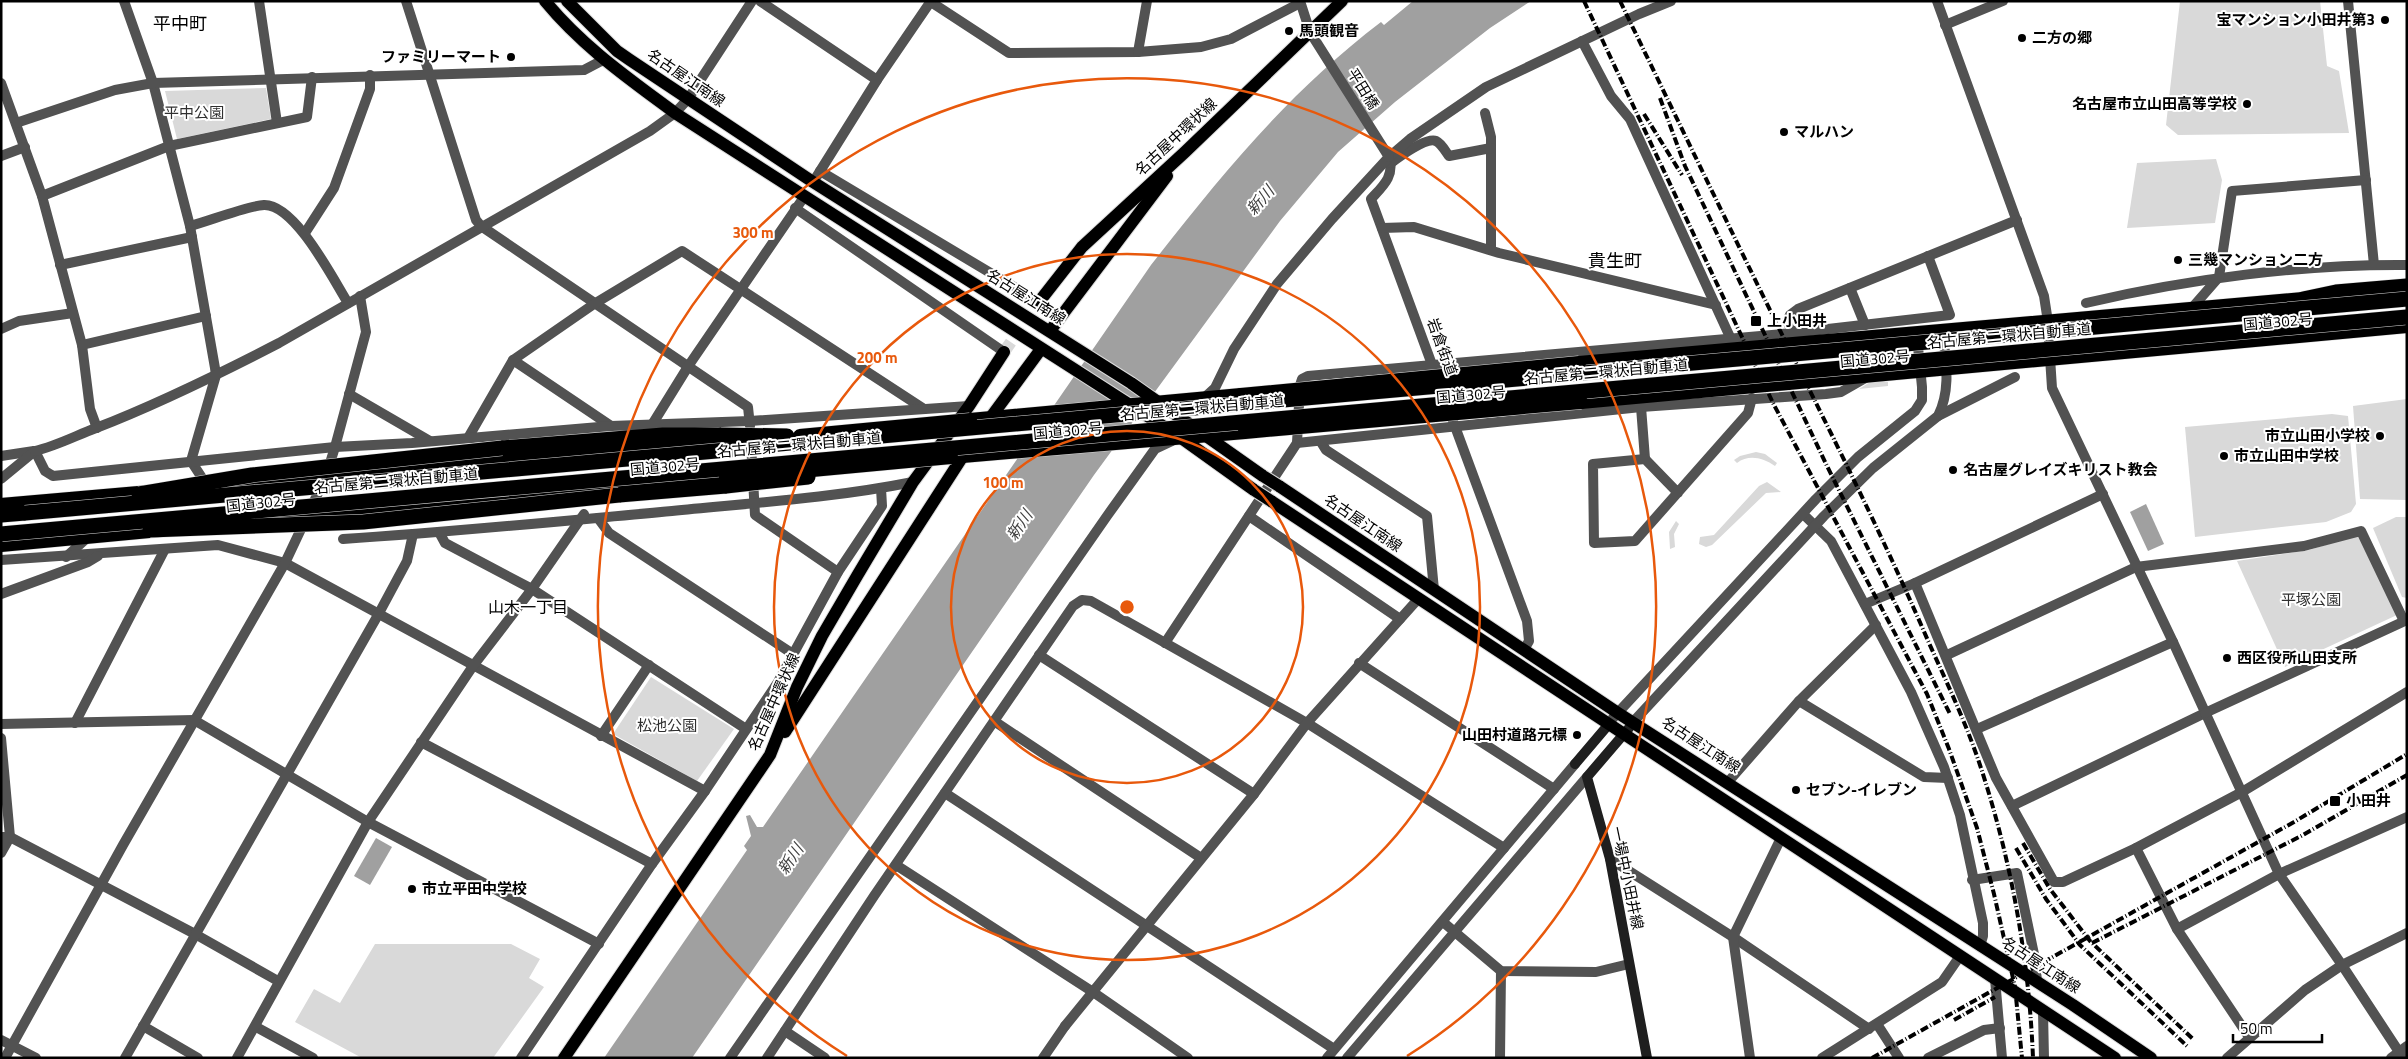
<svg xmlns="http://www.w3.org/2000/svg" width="2408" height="1059" font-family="'Titillium Web','Noto Sans JP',sans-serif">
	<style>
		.green { fill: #d9d9d9 }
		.water { fill: #a0a0a0 }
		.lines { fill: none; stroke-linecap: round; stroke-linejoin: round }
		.primary-tunnel { stroke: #d9d9d9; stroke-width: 12; stroke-dasharray: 12 6; stroke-linecap: butt }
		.primary-casing { stroke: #dbdbdb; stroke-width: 14 }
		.trunk-casing { stroke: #dbdbdb; stroke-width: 15 }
		.motorway-casing { stroke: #dbdbdb; stroke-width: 16 }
		.minor { stroke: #525252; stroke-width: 10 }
		.tertiary { stroke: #525252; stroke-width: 10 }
		.secondary { stroke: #1f1f1f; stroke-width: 10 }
		.primary { stroke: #000; stroke-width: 12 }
		.trunk { stroke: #000; stroke-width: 14 }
		.motorway { stroke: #000; stroke-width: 15 }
		.rail { stroke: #000; stroke-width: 4; stroke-dasharray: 8 2.5 1 2.5; stroke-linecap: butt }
		.primary-bridge-casing { stroke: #dbdbdb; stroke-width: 14; stroke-linecap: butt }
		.trunk-bridge-casing { stroke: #dbdbdb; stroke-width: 15; stroke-linecap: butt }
		.motorway-bridge-casing { stroke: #dbdbdb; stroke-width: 16; stroke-linecap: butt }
		.primary-bridge { stroke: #000; stroke-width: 12 }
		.trunk-bridge { stroke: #000; stroke-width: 14 }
		.motorway-bridge { stroke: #000; stroke-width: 15 }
		.ring { fill: none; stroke: #e8590c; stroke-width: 2.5 }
		.poi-dot { fill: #000; stroke: #fff; stroke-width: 2 }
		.labels { text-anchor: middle; stroke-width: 4; stroke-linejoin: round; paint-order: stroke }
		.poi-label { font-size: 15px; font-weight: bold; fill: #000; stroke: #fff; text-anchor: start }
		.street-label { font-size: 15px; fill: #000; stroke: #fff }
		.park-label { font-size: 15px; fill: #303030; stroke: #fff }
		.water-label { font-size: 16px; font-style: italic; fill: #414141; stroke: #fff }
		.neighbourhood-label { font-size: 16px; fill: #000; stroke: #fff }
		.quarter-label { font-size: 18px; fill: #000; stroke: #fff }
		.centre { fill: #e8590c; stroke: #fff; stroke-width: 2.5 }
		.ring-label { font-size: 15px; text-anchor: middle; font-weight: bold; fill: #e8590c; stroke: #fff; stroke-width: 4; stroke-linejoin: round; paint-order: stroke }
	</style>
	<rect width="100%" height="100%" fill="#fff"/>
	<g class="green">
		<polygon points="2180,1 2320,1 2327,66 2339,71 2349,133 2178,135 2166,125"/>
		<polygon points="266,88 271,119 177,139 165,91"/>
		<polygon points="2216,159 2222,180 2215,223 2127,228 2137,163"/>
		<polygon points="1881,380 1881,381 1888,382 1888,386 1859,389 1870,382"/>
		<polygon points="2407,399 2407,500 2360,499 2353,406"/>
		<polygon points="2332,414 2348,416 2356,504 2351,512 2326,522 2195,537 2185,427"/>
		<path d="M 1756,452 L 1765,454 L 1777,463 L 1775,466 C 1763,458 1749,454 1737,463 L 1734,460 L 1740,456 Z"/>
		<polygon points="1767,482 1781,492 1766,493 1712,545 1706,547 1699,544 1700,537 1714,535 1759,486"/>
		<polygon points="2396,517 2407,517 2407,598 2402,597 2373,528"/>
		<polygon points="1676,521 1679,524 1674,534 1675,547 1670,549 1669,532"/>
		<polygon points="2356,536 2362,539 2397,615 2285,667 2237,561 2309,550"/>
		<polygon points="651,677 734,729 697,781 613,734"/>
		<polygon points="375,944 511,944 540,959 529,978 544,987 493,1058 362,1058 295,1022 314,989 340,1003"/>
	</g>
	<g class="water">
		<path d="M 1413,1 L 1531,1 L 1490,28 L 1395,102 L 1338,152 L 1280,221 L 1094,475 L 692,1058 L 604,1058 L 747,850 L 744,846 L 751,836 L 746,816 L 750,815 L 757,827 L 763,827 L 1151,265 C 1222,174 1289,92 1381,22 L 1384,25 Z"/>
		<polygon points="2146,504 2164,544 2148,551 2130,512"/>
		<polygon points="376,838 392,847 370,885 354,876"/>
	</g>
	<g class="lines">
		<polyline class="primary-tunnel" points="1004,352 1039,302"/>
		<defs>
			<g id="primary">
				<path d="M 545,1 C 583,47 628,78 675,113 L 1180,437 L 1254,490"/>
				<polyline points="567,1 617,51 630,60 813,182 1131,383 1263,476"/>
				<polyline points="1039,302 1082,247 1185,152 1342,1"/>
				<polyline points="1050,331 1167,176"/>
				<polyline points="991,417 1041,349"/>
				<polyline points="1279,486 1618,713 2073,1005 2151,1058"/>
				<polyline points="1271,501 2115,1058"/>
				<polyline points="785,732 963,456"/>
				<polyline points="564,1058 770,755 797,687 822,636 857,576 913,482 969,406 1004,352"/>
			</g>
			<g id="trunk">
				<polyline points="1579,363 2314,298"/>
				<polyline points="1581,402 2407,326"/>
				<polyline points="970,420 1241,395"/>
				<polyline points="951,457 1245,432"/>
				<polyline points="231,485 722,442"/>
				<polyline points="1,505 150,492"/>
				<polyline points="261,519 726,478"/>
				<polyline points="1,545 160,530"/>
			</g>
			<g id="motorway">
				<polyline points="2303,299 2336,292 2407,286"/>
				<polyline points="502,448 663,435 721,435"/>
				<polyline points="619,495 726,486"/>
				<polyline points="1,515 25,513"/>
			</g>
		</defs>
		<use href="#primary" class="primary-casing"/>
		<use href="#trunk" class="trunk-casing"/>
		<use href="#motorway" class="motorway-casing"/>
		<g class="minor">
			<polyline points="124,1 153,83 190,226 215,368 216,375 191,461 208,487"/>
			<polyline points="259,1 277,123"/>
			<polyline points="406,1 476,220 481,226 748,407 750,426"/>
			<polyline points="760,1 877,80"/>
			<polyline points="1300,1 1310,32"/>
			<polyline points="1937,1 2044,296 2048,322"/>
			<polyline points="2348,1 2374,265"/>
			<polyline points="931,2 1009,53 1138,52 1201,47 1231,39 1300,3"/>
			<polyline points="1945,25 2003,1"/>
			<polyline points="1582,41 1611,96 1630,119 1730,337"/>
			<polyline points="1138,52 1147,1"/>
			<polyline points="1,83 42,196 82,345 90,409 97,428"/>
			<polyline points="1485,113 1491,137 1491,250"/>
			<polyline points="16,123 115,90 153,83 584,70 603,60"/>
			<polyline points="1,156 25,147"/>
			<path d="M 1389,157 C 1395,176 1383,186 1371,199 L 1448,408"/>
			<path d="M 1391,163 C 1399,157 1426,137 1436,141 C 1441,143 1446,152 1449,156 L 1491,148"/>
			<polyline points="820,171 1039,302"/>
			<polyline points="817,176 877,80 931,1"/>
			<polyline points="42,196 169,146 307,117 312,77"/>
			<polyline points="795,208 1004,352"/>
			<path d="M 190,226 C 209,221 247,206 264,205 C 295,204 333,279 348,303"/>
			<polyline points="1382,228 1414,227 1499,253 1716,305"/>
			<polyline points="305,233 334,188 370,89 370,75"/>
			<polyline points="60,265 192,237"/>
			<polyline points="1850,288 1865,325"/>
			<path d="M 2086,303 C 2188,279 2302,264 2407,265"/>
			<polyline points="2191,309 2219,277 2232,191 2366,180"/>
			<polyline points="1,329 19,321 73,313"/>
			<polyline points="1793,333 1787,321 1790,315 1798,309 2017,220"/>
			<polyline points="82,345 206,316"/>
			<polyline points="513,360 611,426"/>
			<polyline points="349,394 430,441"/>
			<polyline points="1203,399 1215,388 1234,349 1277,284 1332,219 1389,157 1410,139 1486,87 1639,14 1671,1"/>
			<polyline points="1641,407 1645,459"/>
			<polyline points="1938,416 2015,377"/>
			<polyline points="1453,421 1527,621 1529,641 1525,648"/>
			<polyline points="650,428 689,365 804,197"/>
			<polyline points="468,438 513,360 594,304 682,251 924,409"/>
			<polyline points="1321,442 1326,450 1427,516 1434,590"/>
			<polyline points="751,443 755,515 838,572"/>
			<polyline points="1297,443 1641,407 1826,394 1841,392 1869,376"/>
			<polyline points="35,451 45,471 53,476 335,447 412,443 611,426 750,421 969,406"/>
			<polyline points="1,456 34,451"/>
			<polyline points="1,479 35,451"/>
			<polyline points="1678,493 1645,459 1593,464 1594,543 1635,541 1748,413 1752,398"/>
			<polyline points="2103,494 1915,583 1996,778 2054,882 2063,882 2136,848 2242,792 2407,692"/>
			<polyline points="1803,514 1831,541 1911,692 1944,767 1960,815 1983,923 1983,936 1980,946"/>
			<polyline points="1249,516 1400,619"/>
			<polyline points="598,518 609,533 793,654"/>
			<polyline points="439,532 445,543 532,589 746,729"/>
			<path d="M 343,539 C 453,532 562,521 672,511 C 752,503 833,498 913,482"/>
			<polyline points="66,557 88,537"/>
			<polyline points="1,560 218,545 285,563 705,791"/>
			<polyline points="1,594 88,562 98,556"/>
			<polyline points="1165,643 1297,443 1300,385 1302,379 1308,376 1793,333 1950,315 1928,256"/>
			<polyline points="1039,655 1254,794"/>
			<polyline points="1947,655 2136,567 2304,546 2361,531 2404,621"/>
			<polyline points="1359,663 1554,789"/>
			<polyline points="1799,701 1924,777 1948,778"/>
			<polyline points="994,721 1201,858"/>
			<polyline points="75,723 165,549"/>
			<polyline points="1,724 194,720 368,822 599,944"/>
			<polyline points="1977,729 2173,642"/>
			<polyline points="601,736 649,665"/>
			<polyline points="1,738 10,837 1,853"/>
			<polyline points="421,742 652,864"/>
			<polyline points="1728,782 1799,701 1876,625"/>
			<polyline points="945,793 1334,1049"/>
			<polyline points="2012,806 2205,713"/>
			<polyline points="1,837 10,837 195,934 278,981"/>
			<polyline points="2136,848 2177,929 2249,1037"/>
			<polyline points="1610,859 1733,937 1869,1029"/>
			<polyline points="896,865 1093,992 1188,1058"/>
			<polyline points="1972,880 2017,873 2035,959 2037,982"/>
			<polyline points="1443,922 1501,971 1596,972 1629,964"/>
			<polyline points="2177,929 2279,874 2407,817"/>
			<polyline points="2342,965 2403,1058"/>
			<polyline points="1995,979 2002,1058"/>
			<polyline points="2043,1012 2044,1058"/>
			<polyline points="1877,1024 1899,1058"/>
			<polyline points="143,1026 198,1058"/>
			<polyline points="256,1027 313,1058"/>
			<polyline points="785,1031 825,1058"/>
			<polyline points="1,1040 36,1058"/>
			<polyline points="125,1058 378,615 407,561 413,534"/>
			<polyline points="237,1058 368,822 473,666 532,589 584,514"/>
			<polyline points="521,1058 652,864 705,791 778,682 838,572 882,506 881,488"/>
			<polyline points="730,1058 1107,516 1155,449 1172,441"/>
			<polyline points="767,1058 874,896 1073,606 1082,600 1091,601 1307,723 1504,848"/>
			<polyline points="1043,1058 1065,1026"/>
			<polyline points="1500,1058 1501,971"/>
			<polyline points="1750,1058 1733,937 1781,838"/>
			<polyline points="1822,1058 1942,982 1960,956"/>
			<polyline points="1928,1058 1984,1030 2000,1028"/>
			<polyline points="2391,1058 2407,1046"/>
		</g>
		<g class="tertiary">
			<polyline points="1310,32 1389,157"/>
			<polyline points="2048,327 2052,388 2173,642 2279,874 2342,965"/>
			<path d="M 35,451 C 56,446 75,436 96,428 C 158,404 219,374 279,343 L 650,131 L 675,113 L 688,99 L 752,1"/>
			<polyline points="1865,604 1915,583"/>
			<polyline points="2205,713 2407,620"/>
			<polyline points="1613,718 1816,499 1858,457 1915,411 1922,400 1922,387 1917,337"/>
			<path d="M 1634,721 L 1824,516 L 1873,468 L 1938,416 C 1951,390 1946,363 1943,334"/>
			<polyline points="1065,1026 1254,794 1307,723 1419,598"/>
			<polyline points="5,1058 123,845 285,563 326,476 335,447 366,332 360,296"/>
			<polyline points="1327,1058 1575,764"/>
			<polyline points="1347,1058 1587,777"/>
			<polyline points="2227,1058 2305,990 2342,965 2407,933"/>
		</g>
		<g class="secondary">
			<polyline points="1629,728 1587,777 1610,859 1647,1058"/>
			<polyline points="1575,764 1609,724"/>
		</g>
		<use href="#primary" class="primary"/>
		<use href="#trunk" class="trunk"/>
		<use href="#motorway" class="motorway"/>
		<g class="rail">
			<polyline points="1584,1 1773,403 1927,694 1949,749 1977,828 1994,894 2015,987 2022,1058"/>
			<path d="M 1620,1 C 1682,129 1743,256 1806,383 C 1849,469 1891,555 1929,643 C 1947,683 1966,723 1980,765 C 2011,859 2029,958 2033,1058"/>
			<polyline points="1660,98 1685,166 1827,466 1950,714"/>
			<polyline points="1644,114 1682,175"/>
			<polyline points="2023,843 2050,889 2090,941 2194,1040"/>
			<polyline points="2016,848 2046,899 2080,945 2188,1047"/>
			<polyline points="2092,943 2301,836 2407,775"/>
			<polyline points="1954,1020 1995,997"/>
			<polyline points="1872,1058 2294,822 2407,754"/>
		</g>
		<defs>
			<g id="primary-bridge">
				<polyline points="1263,476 1279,486"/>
				<polyline points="1254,490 1271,501"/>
			</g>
			<g id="trunk-bridge">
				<polyline points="1241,395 1579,363"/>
				<polyline points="1245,432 1581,402"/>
				<polyline points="800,436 970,420"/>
				<polyline points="726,478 951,457"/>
			</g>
			<g id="motorway-bridge">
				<polyline points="721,435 787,436"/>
				<polyline points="726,486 808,477"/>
				<polyline points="139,494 252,475 502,448"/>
				<polyline points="25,513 2407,299"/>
				<polyline points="150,530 363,522 619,495"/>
				<polyline points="1,534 2407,317"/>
			</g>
		</defs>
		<use href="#primary-bridge" class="primary-bridge-casing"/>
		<use href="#trunk-bridge" class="trunk-bridge-casing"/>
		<use href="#motorway-bridge" class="motorway-bridge-casing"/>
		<use href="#primary-bridge" class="primary-bridge"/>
		<use href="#trunk-bridge" class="trunk-bridge"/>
		<use href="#motorway-bridge" class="motorway-bridge"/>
	</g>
	<g class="ring">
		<circle cx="1127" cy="607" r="176"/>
		<circle cx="1127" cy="607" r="353"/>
		<path d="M847 1056A529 529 0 1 1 1407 1056"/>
	</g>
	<g class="poi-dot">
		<circle cx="2385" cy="20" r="5"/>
		<circle cx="1289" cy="31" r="5"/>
		<circle cx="2022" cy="38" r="5"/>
		<circle cx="511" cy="57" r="5"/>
		<circle cx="2247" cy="104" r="5"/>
		<circle cx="1784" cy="132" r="5"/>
		<circle cx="2178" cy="260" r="5"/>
		<rect x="1750" y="315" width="12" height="12" rx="2.5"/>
		<circle cx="2380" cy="436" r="5"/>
		<circle cx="2224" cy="456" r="5"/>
		<circle cx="1953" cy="470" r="5"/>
		<circle cx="2227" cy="658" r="5"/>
		<circle cx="1577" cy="735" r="5"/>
		<circle cx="1796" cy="790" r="5"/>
		<rect x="2329" y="795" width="12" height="12" rx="2.5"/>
		<circle cx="412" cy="889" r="5"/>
	</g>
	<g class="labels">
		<g class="poi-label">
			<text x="2375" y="25" text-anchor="end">宝マンション小田井第3</text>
			<text x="1299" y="36">馬頭観音</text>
			<text x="2032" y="43">二方の郷</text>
			<text x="501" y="62" text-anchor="end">ファミリーマート</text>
			<text x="2237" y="109" text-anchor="end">名古屋市立山田高等学校</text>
			<text x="1794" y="137">マルハン</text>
			<text x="2188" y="265">三幾マンション二方</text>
			<text x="1767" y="326">上小田井</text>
			<text x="2370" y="441" text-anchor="end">市立山田小学校</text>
			<text x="2234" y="461">市立山田中学校</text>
			<text x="1963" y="475">名古屋グレイズキリスト教会</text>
			<text x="2237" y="663">西区役所山田支所</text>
			<text x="1567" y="740" text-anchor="end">山田村道路元標</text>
			<text x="1806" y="795">セブン-イレブン</text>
			<text x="2346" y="806">小田井</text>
			<text x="422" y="894">市立平田中学校</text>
		</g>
		<g class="street-label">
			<text transform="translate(686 78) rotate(34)" y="5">名古屋江南線</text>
			<text transform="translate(1363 89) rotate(58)" y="5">平田橋</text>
			<text transform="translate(1176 137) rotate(-43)" y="5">名古屋中環状線</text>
			<text transform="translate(1026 297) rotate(32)" y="5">名古屋江南線</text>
			<text transform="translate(2278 322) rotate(-5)" y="5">国道302号</text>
			<text transform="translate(2009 336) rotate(-5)" y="5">名古屋第二環状自動車道</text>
			<text transform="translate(1442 347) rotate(70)" y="5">岩倉街道</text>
			<text transform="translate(1875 359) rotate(-5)" y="5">国道302号</text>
			<text transform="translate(1606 372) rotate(-5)" y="5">名古屋第二環状自動車道</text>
			<text transform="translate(1471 395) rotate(-5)" y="5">国道302号</text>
			<text transform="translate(1202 408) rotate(-5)" y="5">名古屋第二環状自動車道</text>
			<text transform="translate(1068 431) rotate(-5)" y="5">国道302号</text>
			<text transform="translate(799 445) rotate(-5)" y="5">名古屋第二環状自動車道</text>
			<text transform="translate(665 467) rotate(-5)" y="5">国道302号</text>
			<text transform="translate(396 481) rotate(-5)" y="5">名古屋第二環状自動車道</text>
			<text transform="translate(261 503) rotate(-6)" y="5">国道302号</text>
			<text transform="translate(1363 523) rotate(34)" y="5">名古屋江南線</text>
			<text transform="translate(774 702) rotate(-66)" y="5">名古屋中環状線</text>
			<text transform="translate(1701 745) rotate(33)" y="5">名古屋江南線</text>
			<text transform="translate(1627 878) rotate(78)" y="5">一場中小田井線</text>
			<text transform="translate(2041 965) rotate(33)" y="5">名古屋江南線</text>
		</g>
		<g class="park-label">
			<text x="194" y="118">平中公園</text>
			<text x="2311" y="605">平塚公園</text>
			<text x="667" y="731">松池公園</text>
		</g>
		<g class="water-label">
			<text transform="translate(1260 200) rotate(-49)" y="6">新川</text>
			<text transform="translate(1019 525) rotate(-56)" y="6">新川</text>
			<text transform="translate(790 859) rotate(-56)" y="6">新川</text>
		</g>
		<g class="neighbourhood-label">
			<text x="528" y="613">山木一丁目</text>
		</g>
		<g class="quarter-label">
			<text x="180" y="30">平中町</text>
			<text x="1615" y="267">貴生町</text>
		</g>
	</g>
	<circle cx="1127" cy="607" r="8" class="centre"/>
	<g class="ring-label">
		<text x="753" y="238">300 m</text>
		<text x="877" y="363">200 m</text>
		<text x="1003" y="488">100 m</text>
	</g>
	<rect width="2408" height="1059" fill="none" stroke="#000000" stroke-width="5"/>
	<path d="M2233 1034v8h89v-8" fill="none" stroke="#000000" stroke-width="2.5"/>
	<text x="2240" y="1034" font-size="15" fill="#000000" stroke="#ffffff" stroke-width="4" paint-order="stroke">50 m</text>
</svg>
